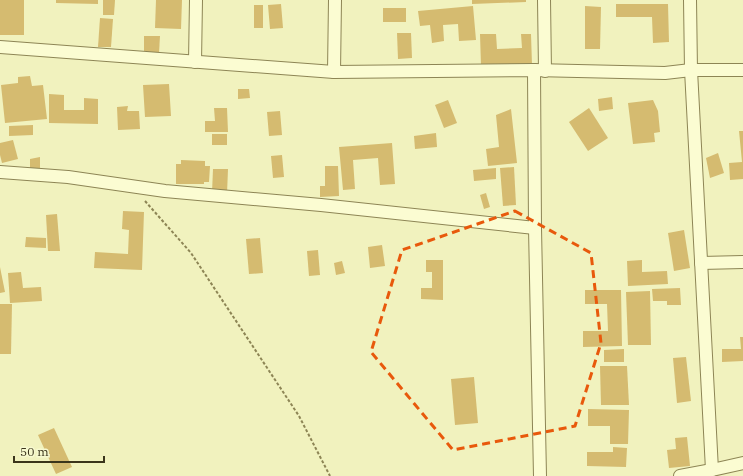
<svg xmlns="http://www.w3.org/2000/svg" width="743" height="476" font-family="'IBM Plex Serif',serif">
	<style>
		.building { fill: #d5bb70 }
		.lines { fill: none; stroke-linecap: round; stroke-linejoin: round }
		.minor-casing { stroke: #8d8555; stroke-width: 14 }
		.path { stroke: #8d8555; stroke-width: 2; stroke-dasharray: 3 2; stroke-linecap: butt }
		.minor { stroke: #fbfcd2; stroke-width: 12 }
		.marked { fill: none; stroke: #e8590c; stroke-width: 3; stroke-dasharray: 8 5; stroke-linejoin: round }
	</style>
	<rect width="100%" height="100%" fill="#f1f2be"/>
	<g class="building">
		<rect x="0" y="0" width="24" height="35"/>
		<polygon points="56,0 98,0 98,4 56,3"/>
		<polygon points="103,0 115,0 114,15 103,15"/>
		<polygon points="156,0 182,0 181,29 155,28"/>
		<polygon points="472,0 526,0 526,2 472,4"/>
		<polygon points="281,4 283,28 270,29 268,5"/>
		<polygon points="616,4 668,4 669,42 653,43 652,17 616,17"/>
		<rect x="254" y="5" width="9" height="23"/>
		<polygon points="473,6 476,40 459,41 458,24 443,25 444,41 432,43 430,25 420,26 418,11"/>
		<polygon points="585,6 601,7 600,49 585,49"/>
		<rect x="383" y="8" width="23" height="14"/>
		<polygon points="100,18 113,19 111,47 98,47"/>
		<polygon points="397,33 411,33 412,58 398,59"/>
		<polygon points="480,34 496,34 497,49 522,48 521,34 531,34 532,65 481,66"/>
		<polygon points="144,36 160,36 159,53 144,52"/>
		<polygon points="30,76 32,86 43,85 47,119 5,123 1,85 18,83 18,77"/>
		<polygon points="169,84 171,116 145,117 143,85"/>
		<polygon points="238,89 249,89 250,98 238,99"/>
		<polygon points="49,94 64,95 64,110 84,110 84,98 98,99 98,124 49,123"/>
		<polygon points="612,97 613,109 599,111 598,99"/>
		<polygon points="448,100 457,123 444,128 435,105"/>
		<polygon points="653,100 658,111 660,132 654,133 655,142 633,144 628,103"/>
		<polygon points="128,106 127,111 139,111 140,129 118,130 117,107"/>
		<polygon points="214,108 227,108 228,132 205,132 205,121 215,121"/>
		<polygon points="589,108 608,138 588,151 569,122"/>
		<polygon points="511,109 517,163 488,166 486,149 499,147 496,115"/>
		<polygon points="280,111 282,135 269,136 267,112"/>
		<polygon points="33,125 33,135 9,136 9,126"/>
		<polygon points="739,131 743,131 743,179 730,180 729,163 742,162"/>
		<polygon points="436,133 437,147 415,149 414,136"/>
		<rect x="212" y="134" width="15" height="11"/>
		<polygon points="13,140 18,159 2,163 0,155 0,143"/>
		<polygon points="392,143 395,184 380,185 378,158 353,160 355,189 343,190 339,147"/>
		<polygon points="718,153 724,173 710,178 706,158"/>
		<polygon points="282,155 284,177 273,178 271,156"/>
		<polygon points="40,157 40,170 30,170 30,159"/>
		<polygon points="181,160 205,161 205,166 210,166 209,182 204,182 204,184 176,184 176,164 181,164"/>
		<polygon points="325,166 338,166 339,196 320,197 320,186 325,186"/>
		<polygon points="514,167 516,205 503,206 500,168"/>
		<polygon points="496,168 496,179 474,181 473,170"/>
		<polygon points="213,169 228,169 227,194 212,193"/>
		<polygon points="486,193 490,207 484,209 480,195"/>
		<polygon points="123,211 144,212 142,270 94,268 95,252 128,254 129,230 122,229"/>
		<polygon points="57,214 60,251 48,251 46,215"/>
		<polygon points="684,230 690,268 674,271 668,233"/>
		<polygon points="26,237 46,238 46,248 25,247"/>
		<polygon points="260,238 263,273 249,274 246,239"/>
		<polygon points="382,245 385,266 370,268 368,247"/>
		<polygon points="318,250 320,275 309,276 307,251"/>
		<polygon points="426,260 443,260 443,300 421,299 421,288 432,288 432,272 426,272"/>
		<polygon points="642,260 642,272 667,271 668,284 628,286 627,261"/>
		<polygon points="342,261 345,273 336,275 334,263"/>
		<polygon points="0,267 5,292 0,293"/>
		<polygon points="21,272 23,288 41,287 42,301 10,303 8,273"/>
		<polygon points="680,288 681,305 667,305 667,301 653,301 652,289"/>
		<polygon points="585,290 621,290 622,346 583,347 583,331 608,331 607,304 585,304"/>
		<polygon points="650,291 651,345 628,345 626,292"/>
		<polygon points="0,304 12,304 11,354 0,354"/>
		<polygon points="740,337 743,337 743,361 722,362 722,349 741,349"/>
		<polygon points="624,349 624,362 604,362 604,350"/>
		<polygon points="686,357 691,401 677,403 673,358"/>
		<polygon points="600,366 627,366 629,405 601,405"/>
		<polygon points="474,377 478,423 455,425 451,379"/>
		<polygon points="588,409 629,410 628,444 610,444 610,426 588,426"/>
		<polygon points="54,428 72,467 56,474 38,435"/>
		<polygon points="687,437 690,466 669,468 667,450 676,449 675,438"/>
		<polygon points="613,447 627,448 626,467 587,466 587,452 613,452"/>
	</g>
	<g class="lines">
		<defs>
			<g id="minor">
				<polyline points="544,0 545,71"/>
				<polyline points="690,0 691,70 712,470"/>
				<polyline points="0,47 334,72 534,70 665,73 691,70 743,70"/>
				<polyline points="195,62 196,0"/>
				<polyline points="534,70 535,228 540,476"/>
				<polyline points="334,72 335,0"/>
				<polyline points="0,172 68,177 165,191 321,205 535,228"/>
				<polyline points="701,263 743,262"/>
				<polyline points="680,476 712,470 743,463"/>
			</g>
		</defs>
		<use href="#minor" class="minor-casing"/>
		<polyline class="path" points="145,201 191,253 299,416 330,476"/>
		<use href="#minor" class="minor"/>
	</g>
	<path class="marked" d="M 515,211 L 591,253 L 601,343 L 575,426 L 453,450 L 371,352 L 402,250 Z"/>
	<path d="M14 456v6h90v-6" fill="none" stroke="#3b351b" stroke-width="2"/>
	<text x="20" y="456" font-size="12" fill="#3b351b" stroke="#f7f9cf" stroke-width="3" paint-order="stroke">50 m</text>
</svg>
